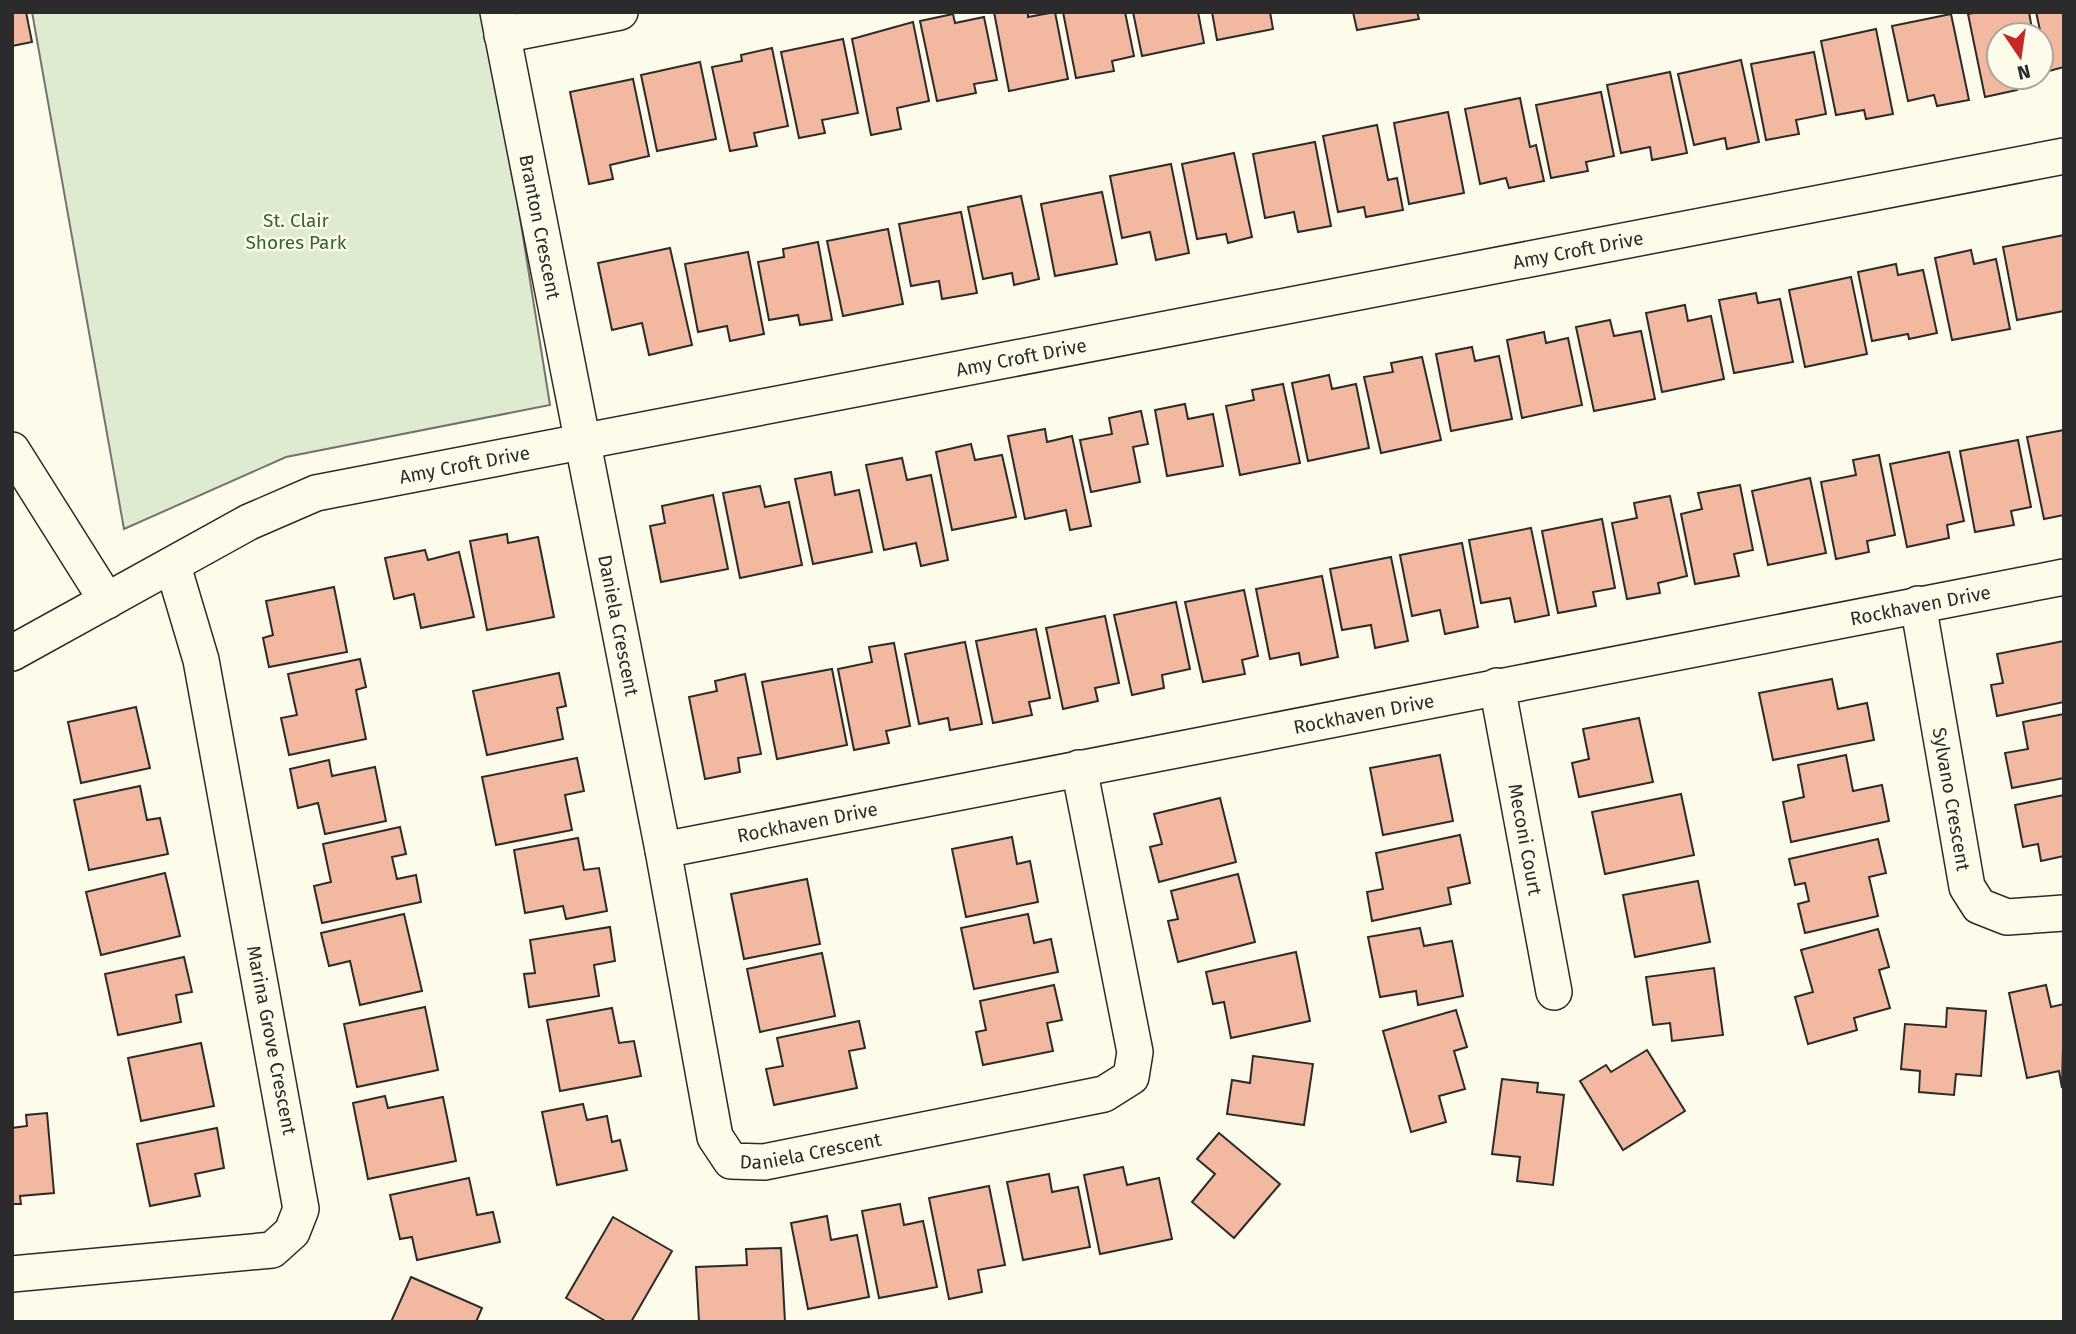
<svg xmlns="http://www.w3.org/2000/svg" width="2076" height="1334" font-family="'Fira Sans',sans-serif">
	<style>
		.green { fill: #deebd1; stroke: #74746e; stroke-width: 2 }
		.building { fill: #f2b8a0; stroke: #2b2b2b; stroke-width: 2 }
		.lines { fill: none; stroke-linecap: round; stroke-linejoin: round }
		.minor-casing { stroke: #2b2b2b; stroke-width: 38 }
		.minor { stroke: #fdfbea; stroke-width: 35 }
		.labels { text-anchor: middle; stroke-width: 5; stroke-linejoin: round; paint-order: stroke }
		.park-label { font-size: 19px; fill: #34623c; stroke: #fdfbea }
		.street-label { font-size: 19px; fill: #2b2b2b; stroke: #fdfbea }
	</style>
	<rect width="100%" height="100%" fill="#fdfbea"/>
	<polygon class="green" points="32,12 487,12 550,405 286,457 124,529"/>
	<g class="building">
		<polygon points="12,12 26,12 32,42 12,46"/>
		<polygon points="994,12 1028,12 1028,17 1055,12 1068,79 1009,91"/>
		<polygon points="1063,12 1125,12 1134,56 1112,61 1114,71 1076,78"/>
		<polygon points="1133,12 1198,12 1204,43 1142,56"/>
		<polygon points="1212,12 1270,12 1273,29 1217,40"/>
		<polygon points="1353,12 1417,12 1419,19 1357,30"/>
		<polygon points="1979,12 2029,12 2033,35 1999,35 1999,77 2014,77 2017,90 1985,97 1968,14"/>
		<polygon points="2036,12 2064,12 2064,67 2049,71"/>
		<polygon points="953,14 955,23 984,17 997,80 974,84 976,93 937,101 920,21"/>
		<polygon points="1951,14 1969,100 1937,106 1934,95 1908,101 1892,26"/>
		<polygon points="913,22 929,101 897,108 901,129 871,135 852,39"/>
		<polygon points="1876,29 1893,114 1866,119 1864,110 1836,115 1821,41"/>
		<polygon points="843,39 858,113 822,120 825,133 799,138 781,52"/>
		<polygon points="772,48 788,126 754,133 757,146 730,151 712,67 742,61 741,55"/>
		<polygon points="1814,52 1826,114 1796,120 1799,134 1766,140 1751,64"/>
		<polygon points="1741,60 1759,142 1727,149 1725,138 1694,145 1678,74"/>
		<polygon points="700,62 716,139 657,151 641,75"/>
		<polygon points="1670,72 1687,153 1652,160 1650,147 1621,153 1607,85"/>
		<polygon points="633,79 649,156 610,165 613,179 589,184 570,92"/>
		<polygon points="1601,92 1614,156 1586,162 1588,171 1551,178 1536,105"/>
		<polygon points="1520,98 1530,147 1536,145 1544,181 1509,188 1506,178 1480,184 1465,109"/>
		<polygon points="1448,112 1464,193 1409,204 1394,123"/>
		<polygon points="1377,125 1388,180 1397,178 1403,210 1366,217 1364,207 1338,212 1323,136"/>
		<polygon points="1315,142 1331,226 1298,232 1294,212 1265,218 1253,154"/>
		<polygon points="1234,153 1252,237 1228,243 1226,234 1197,239 1182,164"/>
		<polygon points="1171,164 1189,253 1156,260 1150,232 1122,238 1110,176"/>
		<polygon points="1102,192 1117,264 1055,276 1041,204"/>
		<polygon points="1021,196 1039,279 1014,285 1012,273 983,279 968,207"/>
		<polygon points="961,212 977,293 942,299 939,281 911,286 899,224"/>
		<polygon points="888,229 903,304 843,316 827,241"/>
		<polygon points="2064,235 2064,311 2017,320 2003,247"/>
		<polygon points="818,242 832,320 800,325 798,315 769,320 758,262 784,257 783,249"/>
		<polygon points="670,248 692,345 649,355 642,323 612,330 598,263"/>
		<polygon points="1971,250 1974,264 1996,259 2010,329 1952,340 1935,258"/>
		<polygon points="748,252 764,334 730,341 727,326 698,332 685,264"/>
		<polygon points="1896,264 1898,275 1923,270 1937,333 1909,339 1908,334 1872,341 1858,272"/>
		<polygon points="1851,277 1867,354 1805,367 1789,290"/>
		<polygon points="1756,293 1758,303 1780,299 1793,362 1734,373 1719,300"/>
		<polygon points="1685,305 1688,321 1711,316 1724,379 1662,392 1646,313"/>
		<polygon points="1610,320 1614,336 1641,331 1655,399 1594,411 1576,327"/>
		<polygon points="1544,332 1546,343 1568,338 1582,405 1522,418 1507,340"/>
		<polygon points="1472,347 1475,361 1499,356 1512,419 1451,431 1436,354"/>
		<polygon points="1422,357 1441,440 1381,453 1364,377 1393,372 1391,363"/>
		<polygon points="1329,375 1332,389 1356,384 1369,448 1308,461 1292,383"/>
		<polygon points="1283,384 1300,463 1240,475 1226,406 1254,400 1252,390"/>
		<polygon points="1185,404 1188,419 1213,414 1223,466 1167,476 1155,410"/>
		<polygon points="1141,411 1148,444 1133,447 1140,482 1091,492 1080,440 1112,434 1109,418"/>
		<polygon points="1045,429 1047,442 1072,436 1091,526 1070,530 1066,510 1025,519 1008,436"/>
		<polygon points="2064,430 2064,515 2044,519 2027,437"/>
		<polygon points="2018,440 2031,507 2011,511 2014,525 1975,532 1960,451"/>
		<polygon points="971,444 975,460 1002,455 1016,517 952,530 936,452"/>
		<polygon points="1949,452 1964,521 1947,525 1949,538 1907,547 1890,464"/>
		<polygon points="1879,455 1895,535 1867,541 1869,552 1836,559 1821,482 1856,475 1853,460"/>
		<polygon points="902,458 907,480 931,475 948,560 921,566 916,543 884,550 866,465"/>
		<polygon points="831,472 835,495 859,490 872,552 813,564 795,479"/>
		<polygon points="1810,478 1826,553 1768,565 1752,491"/>
		<polygon points="1740,485 1753,550 1734,554 1739,576 1695,584 1681,514 1702,509 1698,493"/>
		<polygon points="760,486 765,507 789,502 802,565 740,578 723,493"/>
		<polygon points="713,495 728,569 661,582 650,526 665,523 662,506"/>
		<polygon points="1670,496 1687,576 1658,583 1660,593 1627,599 1612,523 1637,518 1634,503"/>
		<polygon points="1602,519 1615,588 1593,592 1596,606 1558,613 1542,531"/>
		<polygon points="1531,528 1549,615 1515,622 1510,598 1481,603 1469,540"/>
		<polygon points="507,534 508,543 538,537 554,617 487,630 470,541"/>
		<polygon points="1462,543 1478,627 1445,634 1440,610 1412,616 1400,555"/>
		<polygon points="425,550 428,560 459,552 474,617 421,628 414,594 394,599 385,558"/>
		<polygon points="1391,557 1408,641 1375,648 1371,625 1342,630 1330,569"/>
		<polygon points="1322,576 1338,657 1301,665 1299,653 1270,659 1256,589"/>
		<polygon points="334,587 347,652 269,667 263,638 273,635 266,601"/>
		<polygon points="1244,590 1258,656 1242,660 1245,674 1203,682 1185,602"/>
		<polygon points="1176,602 1190,669 1162,675 1164,688 1132,695 1114,615"/>
		<polygon points="1105,616 1119,683 1095,688 1098,701 1063,709 1046,628"/>
		<polygon points="1036,629 1050,698 1029,702 1032,715 993,723 976,641"/>
		<polygon points="2064,641 2064,702 1997,716 1991,685 2003,683 1997,654"/>
		<polygon points="965,642 982,724 950,730 948,718 919,724 905,654"/>
		<polygon points="894,643 910,726 886,731 889,743 854,750 838,669 872,662 869,647"/>
		<polygon points="360,659 366,687 356,690 366,739 289,755 281,718 297,715 288,674"/>
		<polygon points="832,669 847,745 777,759 762,682"/>
		<polygon points="559,673 566,706 557,708 563,739 487,755 473,691"/>
		<polygon points="745,674 761,754 738,758 740,772 705,779 689,697 717,691 715,681"/>
		<polygon points="1832,679 1838,709 1867,703 1874,740 1773,760 1759,693"/>
		<polygon points="136,707 150,768 81,783 68,722"/>
		<polygon points="2064,714 2064,778 2012,788 2005,753 2028,749 2023,722"/>
		<polygon points="1639,718 1653,782 1579,797 1572,763 1589,759 1583,729"/>
		<polygon points="1440,755 1453,821 1383,835 1370,768"/>
		<polygon points="1846,755 1853,791 1882,785 1889,821 1791,842 1783,802 1804,797 1798,765"/>
		<polygon points="577,758 584,791 565,795 572,830 496,845 482,777"/>
		<polygon points="329,760 332,776 375,767 386,821 325,834 318,803 298,808 290,769"/>
		<polygon points="140,786 147,820 160,818 168,854 89,870 74,800"/>
		<polygon points="1681,794 1694,855 1605,874 1592,812"/>
		<polygon points="2064,795 2064,856 2041,861 2038,844 2023,847 2015,805"/>
		<polygon points="1220,798 1236,862 1159,882 1150,847 1162,844 1154,814"/>
		<polygon points="400,827 406,854 392,857 397,879 416,875 421,902 322,923 314,886 331,882 323,844"/>
		<polygon points="1460,835 1470,883 1448,888 1451,904 1372,921 1367,892 1383,889 1376,853"/>
		<polygon points="1012,837 1017,864 1030,861 1038,902 966,917 952,849"/>
		<polygon points="578,838 584,870 599,868 607,911 566,919 563,906 525,913 514,850"/>
		<polygon points="1878,839 1886,873 1869,877 1878,916 1805,933 1798,904 1809,901 1805,883 1795,885 1789,859"/>
		<polygon points="165,873 180,936 101,955 86,892"/>
		<polygon points="1238,874 1255,942 1178,962 1168,921 1178,919 1171,891"/>
		<polygon points="807,879 820,944 744,959 731,894"/>
		<polygon points="1698,881 1710,942 1635,957 1623,895"/>
		<polygon points="404,914 422,991 360,1005 350,961 329,966 321,933"/>
		<polygon points="1028,914 1034,943 1051,939 1058,972 974,989 961,928"/>
		<polygon points="610,927 615,961 594,965 599,996 529,1007 524,974 535,973 530,940"/>
		<polygon points="1420,928 1424,946 1452,941 1463,996 1418,1005 1416,991 1380,997 1368,937"/>
		<polygon points="1878,929 1889,967 1879,970 1890,1008 1854,1018 1857,1030 1808,1044 1795,997 1813,992 1801,950"/>
		<polygon points="1296,952 1310,1021 1231,1038 1224,1002 1213,1004 1206,972"/>
		<polygon points="822,953 835,1016 760,1032 747,969"/>
		<polygon points="184,957 192,992 176,995 181,1022 118,1035 105,974"/>
		<polygon points="1714,968 1723,1035 1672,1041 1670,1023 1653,1025 1646,977"/>
		<polygon points="1054,985 1062,1020 1047,1023 1053,1051 983,1065 976,1032 986,1030 980,1001"/>
		<polygon points="2046,985 2051,1007 2064,1004 2062,1088 2059,1071 2027,1078 2009,993"/>
		<polygon points="425,1007 438,1070 357,1087 344,1024"/>
		<polygon points="612,1008 619,1043 634,1041 641,1076 560,1091 547,1020"/>
		<polygon points="1947,1008 1986,1011 1981,1076 1956,1074 1954,1095 1919,1092 1920,1071 1901,1069 1905,1024 1946,1027"/>
		<polygon points="1456,1010 1467,1047 1454,1051 1465,1089 1439,1096 1446,1122 1411,1132 1383,1031"/>
		<polygon points="859,1021 865,1048 849,1051 857,1088 774,1105 766,1069 783,1066 777,1038"/>
		<polygon points="201,1043 214,1106 141,1121 128,1058"/>
		<polygon points="1647,1050 1685,1111 1623,1150 1580,1081 1606,1065 1611,1072"/>
		<polygon points="1253,1056 1313,1064 1304,1125 1227,1114 1232,1080 1250,1083"/>
		<polygon points="1502,1079 1538,1083 1537,1092 1564,1095 1553,1185 1517,1181 1520,1157 1492,1154"/>
		<polygon points="385,1096 388,1108 443,1097 456,1161 368,1179 353,1103"/>
		<polygon points="583,1104 587,1120 607,1116 612,1142 620,1140 627,1170 557,1185 542,1112"/>
		<polygon points="47,1113 54,1193 20,1196 21,1204 12,1204 12,1128 27,1126 26,1115"/>
		<polygon points="217,1128 224,1168 195,1174 200,1196 150,1206 137,1144"/>
		<polygon points="1219,1133 1280,1184 1234,1238 1192,1202 1215,1174 1197,1159"/>
		<polygon points="1123,1167 1127,1185 1159,1178 1172,1239 1100,1254 1084,1175"/>
		<polygon points="1049,1174 1052,1192 1078,1187 1090,1247 1023,1260 1007,1182"/>
		<polygon points="469,1178 477,1215 493,1212 500,1242 417,1260 412,1237 400,1239 390,1195"/>
		<polygon points="989,1186 1005,1265 978,1270 982,1292 949,1299 929,1198"/>
		<polygon points="900,1204 904,1225 923,1221 937,1287 879,1298 862,1211"/>
		<polygon points="827,1216 831,1240 857,1235 869,1297 808,1309 791,1223"/>
		<polygon points="613,1217 672,1251 631,1322 607,1322 566,1298"/>
		<polygon points="781,1248 785,1322 699,1322 696,1267 747,1265 746,1249"/>
		<polygon points="411,1277 482,1308 476,1322 391,1322"/>
	</g>
	<g class="lines">
		<defs>
			<g id="minor">
				<path id="s1" d="M 498,12 L 663,850 L 715,1137 L 731,1161 L 764,1162 L 1104,1094 L 1131,1077 L 1135,1052 L 1079,768"/>
				<polyline points="502,35 620,12"/>
				<polyline points="12,450 107,601"/>
				<path id="s2" d="M 1918,604 L 1967,887 L 1979,906 L 2007,917 L 2064,913"/>
				<path id="s3" d="M 12,653 L 249,522 L 316,493 L 2064,156"/>
				<path id="s4" d="M 1497,686 L 1554,992"/>
				<path id="s5" d="M 663,850 L 2064,577"/>
				<polyline points="12,1274 272,1250 292,1232 301,1209 201,660 173,566"/>
			</g>
		</defs>
		<use href="#minor" class="minor-casing"/>
		<use href="#minor" class="minor"/>
	</g>
	<g class="labels">
		<g class="park-label">
			<text x="296" y="227">St. Clair<tspan x="296" dy="22">Shores Park</tspan></text>
		</g>
		<g class="street-label">
			<text dy="7" stroke="none"><textPath href="#s1" startOffset="219">Branton Crescent</textPath></text>
			<text dy="7" stroke="none"><textPath href="#s3" startOffset="1629">Amy Croft Drive</textPath></text>
			<text dy="7" stroke="none"><textPath href="#s3" startOffset="1062">Amy Croft Drive</textPath></text>
			<text dy="7" stroke="none"><textPath href="#s3" startOffset="495">Amy Croft Drive</textPath></text>
			<text dy="7" stroke="none"><textPath href="#s5" startOffset="1281">Rockhaven Drive</textPath></text>
			<text dy="7" stroke="none"><textPath href="#s1" startOffset="625">Daniela Crescent</textPath></text>
			<text dy="7" stroke="none"><textPath href="#s5" startOffset="714">Rockhaven Drive</textPath></text>
			<text dy="7" stroke="none"><textPath href="#s2" startOffset="198">Sylvano Crescent</textPath></text>
			<text dy="7" stroke="none"><textPath href="#s5" startOffset="147">Rockhaven Drive</textPath></text>
			<text dy="7" stroke="none"><textPath href="#s4" startOffset="156">Meconi Court</textPath></text>
			<text transform="translate(272 1040) rotate(79)" y="7">Marina Grove Crescent</text>
			<text dy="7" stroke="none"><textPath href="#s1" startOffset="1255">Daniela Crescent</textPath></text>
		</g>
	</g>
	<rect width="2076" height="1334" fill="none" stroke="#2b2b2b" stroke-width="28"/>
	<g transform="translate(2020 56) rotate(167)"><circle r="33" fill="#fdfbea" stroke="#a9a89e" stroke-width="2"/>
	<path d="M0-5L12 26L0 18L-12 26Z" fill="#c62828"/>
	<text y="-10" font-size="19" font-weight="bold" text-anchor="middle" fill="#2b2b2b">N</text>
	</g>
</svg>
